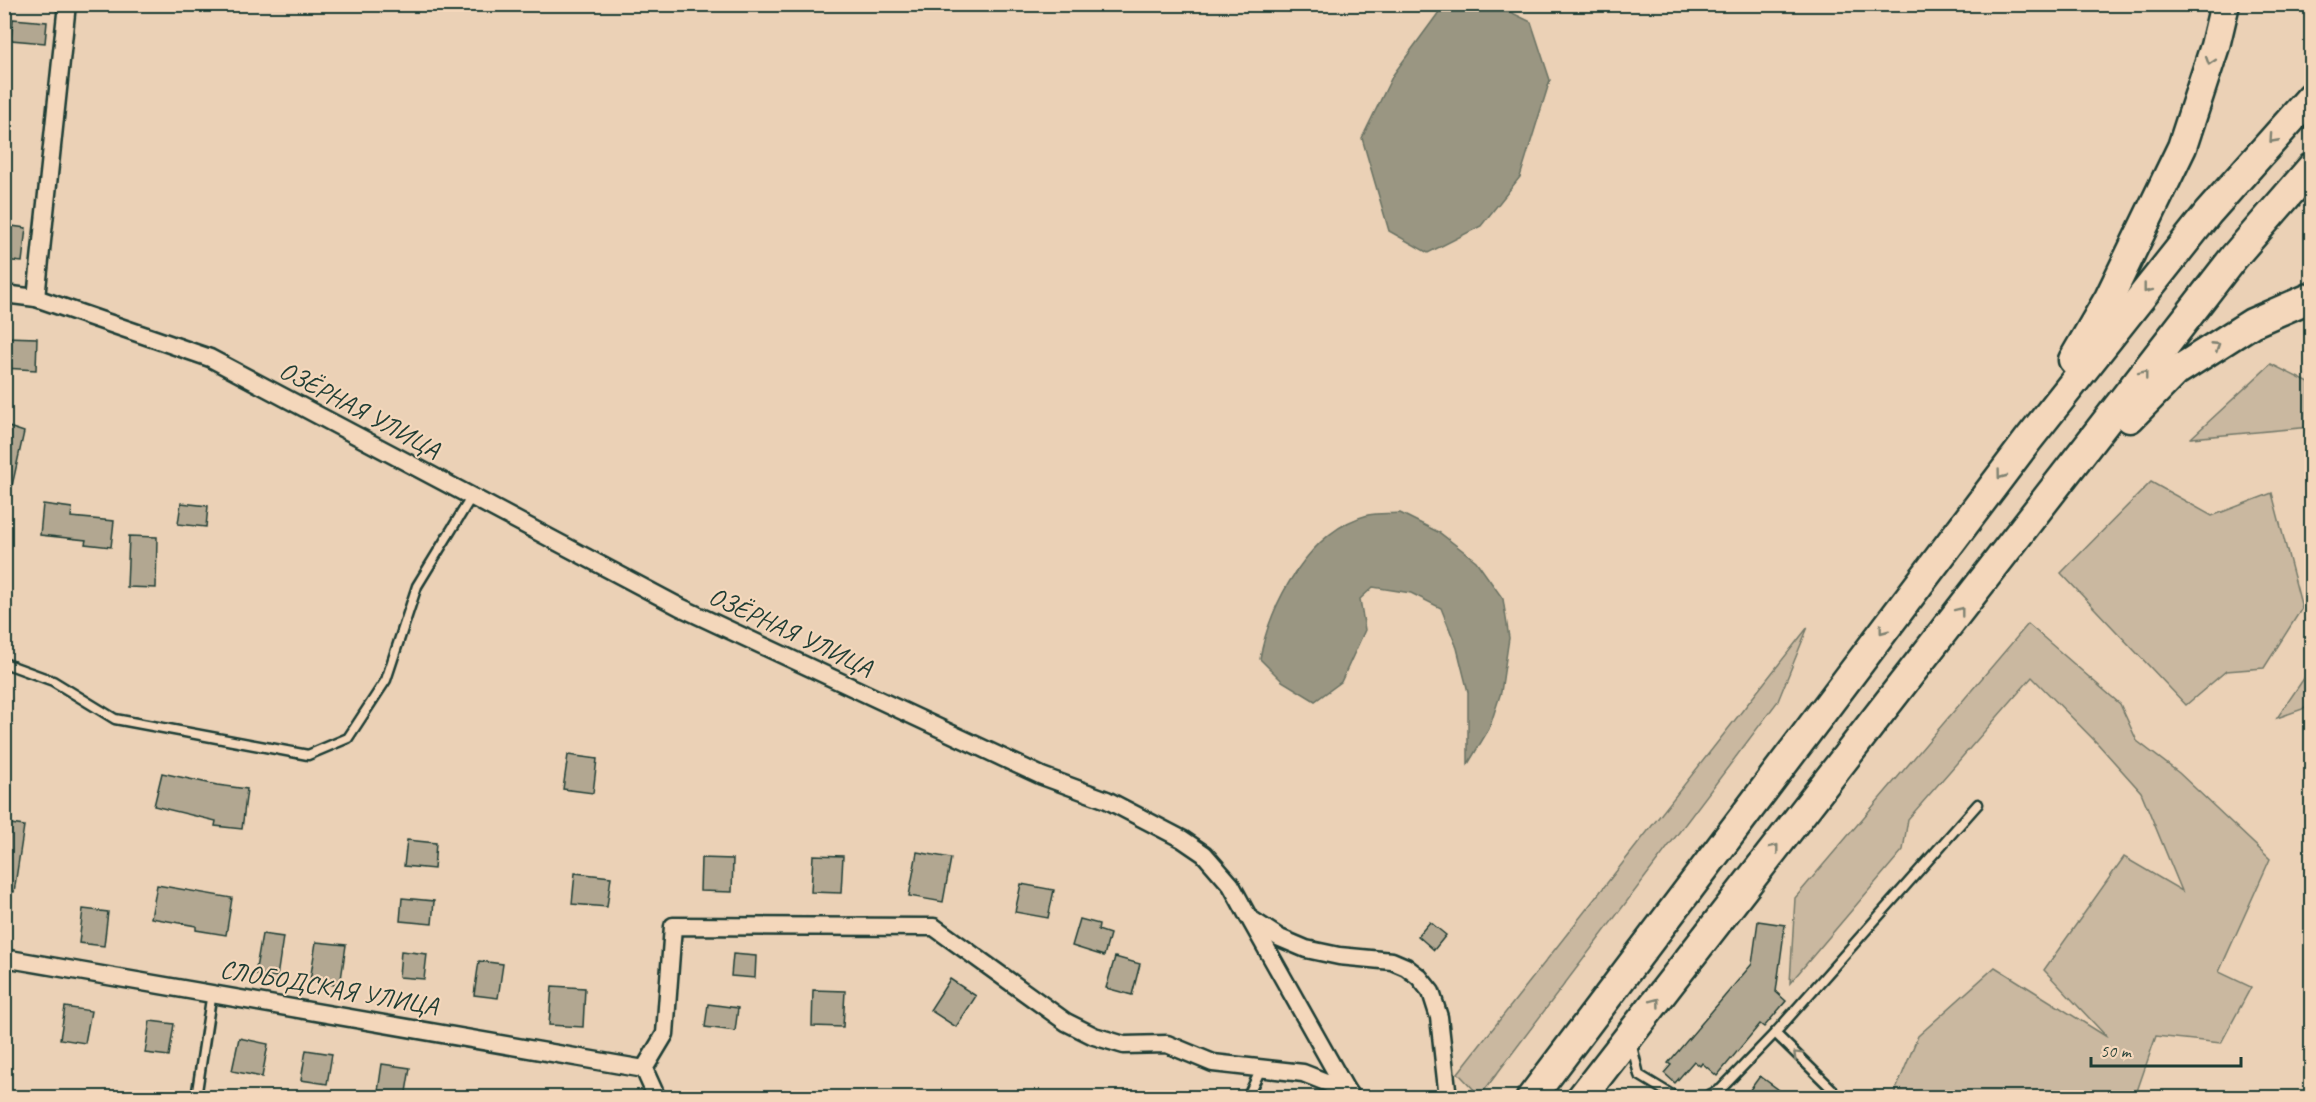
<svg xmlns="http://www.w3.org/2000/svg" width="2316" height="1102" font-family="Caveat,sans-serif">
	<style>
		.green { fill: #cab8a0; stroke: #747a6a; stroke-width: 1.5 }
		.water { fill: #9a9682; stroke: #697263; stroke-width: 1.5 }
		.building { fill: #b2a791; stroke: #1f3d34; stroke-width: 1.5 }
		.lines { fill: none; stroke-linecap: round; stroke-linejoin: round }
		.lane-casing { stroke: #1f3d34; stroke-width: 13 }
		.street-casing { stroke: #1f3d34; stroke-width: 21 }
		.highway-casing { stroke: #1f3d34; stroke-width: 33 }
		.lane { stroke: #f4d7bb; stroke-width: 8 }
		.street { stroke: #f4d7bb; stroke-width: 16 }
		.highway { stroke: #f4d7bb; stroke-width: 28 }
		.oneway { stroke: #7f8271 }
		.labels { text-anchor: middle; stroke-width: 4.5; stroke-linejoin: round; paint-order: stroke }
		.street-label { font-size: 26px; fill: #1f3d34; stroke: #f4d7bb }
	</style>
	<rect width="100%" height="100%" fill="#ebd1b6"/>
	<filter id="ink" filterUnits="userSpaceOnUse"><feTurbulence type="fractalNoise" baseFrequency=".0167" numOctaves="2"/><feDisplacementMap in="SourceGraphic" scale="12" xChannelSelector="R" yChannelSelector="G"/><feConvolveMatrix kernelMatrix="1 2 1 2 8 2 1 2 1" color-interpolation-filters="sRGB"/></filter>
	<g filter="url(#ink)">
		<g class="green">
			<polygon points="2271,364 2311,384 2311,427 2191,438"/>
			<polygon points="2151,482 2212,516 2272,493 2302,608 2264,668 2226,671 2186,705 2061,573"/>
			<polygon points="2028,624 2120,704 2137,741 2179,773 2270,859 2219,972 2251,987 2221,1043 2156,1036 2135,1097 1893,1097 1918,1036 1995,967 2107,1037 2044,970 2124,857 2182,891 2141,792 2098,744 2032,677 1908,819 1903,850 1790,983 1795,898"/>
			<polygon points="1808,627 1778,701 1480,1096 1458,1073"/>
			<polygon points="2311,668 2311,706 2277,718"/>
		</g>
		<g class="water">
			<polygon points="1455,4 1496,5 1531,22 1550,80 1520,177 1481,226 1428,253 1389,231 1362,138 1393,75 1442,8"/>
			<path d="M 1400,513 L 1440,533 L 1476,561 L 1503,599 L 1509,638 L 1501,692 L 1489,729 L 1468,764 L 1468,692 L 1457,648 L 1441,608 L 1411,593 L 1373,587 L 1360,599 L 1365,630 L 1341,682 L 1315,701 L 1282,681 L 1260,659 C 1269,604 1310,530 1368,515 C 1378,513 1390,514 1400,513 Z"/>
		</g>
		<g class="building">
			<polygon points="13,19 47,22 45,43 11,40"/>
			<polygon points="4,225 26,228 22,262 4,260"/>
			<polygon points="4,337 37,338 36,370 4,368"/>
			<polygon points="9,427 24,432 12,486 4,485 4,440"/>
			<polygon points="181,503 208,506 206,527 178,524"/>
			<polygon points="43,504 72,508 71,517 114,521 111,547 85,544 86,540 40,535"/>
			<polygon points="129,536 157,537 156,588 127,587"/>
			<polygon points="568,755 597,759 593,793 563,789"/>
			<polygon points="162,773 217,785 247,789 242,829 215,826 216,821 154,806"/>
			<polygon points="4,823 24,826 14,892 4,891"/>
			<polygon points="407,840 436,843 434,869 404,866"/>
			<polygon points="917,852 951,858 943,902 909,896"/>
			<polygon points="813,855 843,856 841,893 811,892"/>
			<polygon points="701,858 733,859 732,892 700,891"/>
			<polygon points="575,873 611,877 607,907 572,904"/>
			<polygon points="1021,884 1054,890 1048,918 1015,912"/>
			<polygon points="157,885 232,898 226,935 196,930 196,926 151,918"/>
			<polygon points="402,898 434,901 432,924 400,921"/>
			<polygon points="83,909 108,912 104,946 79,943"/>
			<polygon points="1080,919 1099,924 1098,930 1110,934 1104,956 1072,946"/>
			<polygon points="1758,921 1785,925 1776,992 1786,1001 1764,1027 1760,1024 1717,1076 1702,1063 1700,1066 1694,1061 1675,1083 1664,1073 1671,1065 1668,1063 1752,964"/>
			<polygon points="1430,922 1446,935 1434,950 1418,936"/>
			<polygon points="262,934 283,937 277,977 255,974"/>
			<polygon points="316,942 346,945 340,986 310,981"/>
			<polygon points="401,951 427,954 424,979 399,977"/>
			<polygon points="733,954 756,956 755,978 731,976"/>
			<polygon points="1115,957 1140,964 1132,995 1106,988"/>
			<polygon points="479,961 503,964 498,998 474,995"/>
			<polygon points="950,979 976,996 956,1027 930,1010"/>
			<polygon points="552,986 585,988 583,1027 549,1025"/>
			<polygon points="813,990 845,991 843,1027 812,1026"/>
			<polygon points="708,1004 738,1008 735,1031 705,1027"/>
			<polygon points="65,1007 91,1011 85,1043 60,1039"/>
			<polygon points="150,1021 174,1024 169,1056 145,1053"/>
			<polygon points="239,1038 268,1044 262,1077 232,1071"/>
			<polygon points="306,1050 332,1054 327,1084 301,1080"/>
			<polygon points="382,1064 410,1068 405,1098 377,1098"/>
			<polygon points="1760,1076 1790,1098 1744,1098"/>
		</g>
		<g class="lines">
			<defs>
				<g id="lane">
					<polyline points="4,663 53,681 115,719 308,755 348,738 386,680 417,586 472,496"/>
					<polyline points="1775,1033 1978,804"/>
					<polyline points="1631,1042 1639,1075 1677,1098"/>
					<polyline points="196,1098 212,992"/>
					<polyline points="1247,1098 1261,1069"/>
					<polyline points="1703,1098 1721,1089 1775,1033 1832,1089 1827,1098"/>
				</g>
				<g id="street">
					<polyline points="4,294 36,298 210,358 680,607 1042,776 1107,800 1182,839 1204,854 1231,885 1249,918 1280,938 1306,949 1339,956 1392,961 1406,967 1419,977 1431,992 1439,1017 1448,1098"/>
					<polyline points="36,298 67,4"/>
					<polyline points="1251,921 1346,1090"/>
					<polyline points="4,958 644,1069"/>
					<polyline points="657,1098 644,1069 665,1034 673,926 934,927 1066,1022 1094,1036 1124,1045 1167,1044 1213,1063 1303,1073 1346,1090 1352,1098"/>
				</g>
				<g id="highway">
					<polyline points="2073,360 2109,298 2182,147 2215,46 2225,4"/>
					<polyline points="2130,418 2175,372 2252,323 2312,297"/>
					<polyline points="1531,1098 2028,440 2208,213 2312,96"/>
					<polyline points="1581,1098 2234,257 2312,167"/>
				</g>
			</defs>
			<use href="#lane" class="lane-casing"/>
			<use href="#street" class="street-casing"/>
			<use href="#highway" class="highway-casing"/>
			<use href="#lane" class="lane"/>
			<use href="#street" class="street"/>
			<use href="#highway" class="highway"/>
		</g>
		<defs><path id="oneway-chevron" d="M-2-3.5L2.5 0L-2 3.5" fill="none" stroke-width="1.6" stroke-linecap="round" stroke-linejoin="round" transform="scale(1.5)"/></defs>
		<g class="oneway">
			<use href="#oneway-chevron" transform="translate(2210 61) rotate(108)"/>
			<use href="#oneway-chevron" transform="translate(2273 139) rotate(132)"/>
			<use href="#oneway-chevron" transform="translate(2147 289) rotate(128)"/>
			<use href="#oneway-chevron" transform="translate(2216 346) rotate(-33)"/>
			<use href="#oneway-chevron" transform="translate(2144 374) rotate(-52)"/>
			<use href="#oneway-chevron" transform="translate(2001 475) rotate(127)"/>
			<use href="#oneway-chevron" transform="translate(1960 611) rotate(-52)"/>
			<use href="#oneway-chevron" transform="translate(1883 630) rotate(127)"/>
			<use href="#oneway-chevron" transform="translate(1775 848) rotate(-52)"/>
			<use href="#oneway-chevron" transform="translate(1656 1002) rotate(-53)"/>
			<use href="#oneway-chevron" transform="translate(1797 1055) rotate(-135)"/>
		</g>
	</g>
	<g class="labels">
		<g class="street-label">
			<text transform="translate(360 409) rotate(28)" y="9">ОЗЁРНАЯ УЛИЦА</text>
			<text transform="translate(791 631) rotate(25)" y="9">ОЗЁРНАЯ УЛИЦА</text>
			<text transform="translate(329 987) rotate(10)" y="9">СЛОБОДСКАЯ УЛИЦА</text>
		</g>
	</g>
	<rect width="2316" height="1102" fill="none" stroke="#f4d7bb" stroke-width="24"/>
	<rect x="12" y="12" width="2292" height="1078" fill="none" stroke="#1f3d34" stroke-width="2" filter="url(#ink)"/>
	<path d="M2091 1057v9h150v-9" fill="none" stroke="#1f3d34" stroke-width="3"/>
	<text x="2100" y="1057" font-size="18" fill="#1f3d34" stroke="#f4d7bb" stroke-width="4.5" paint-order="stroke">50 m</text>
</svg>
